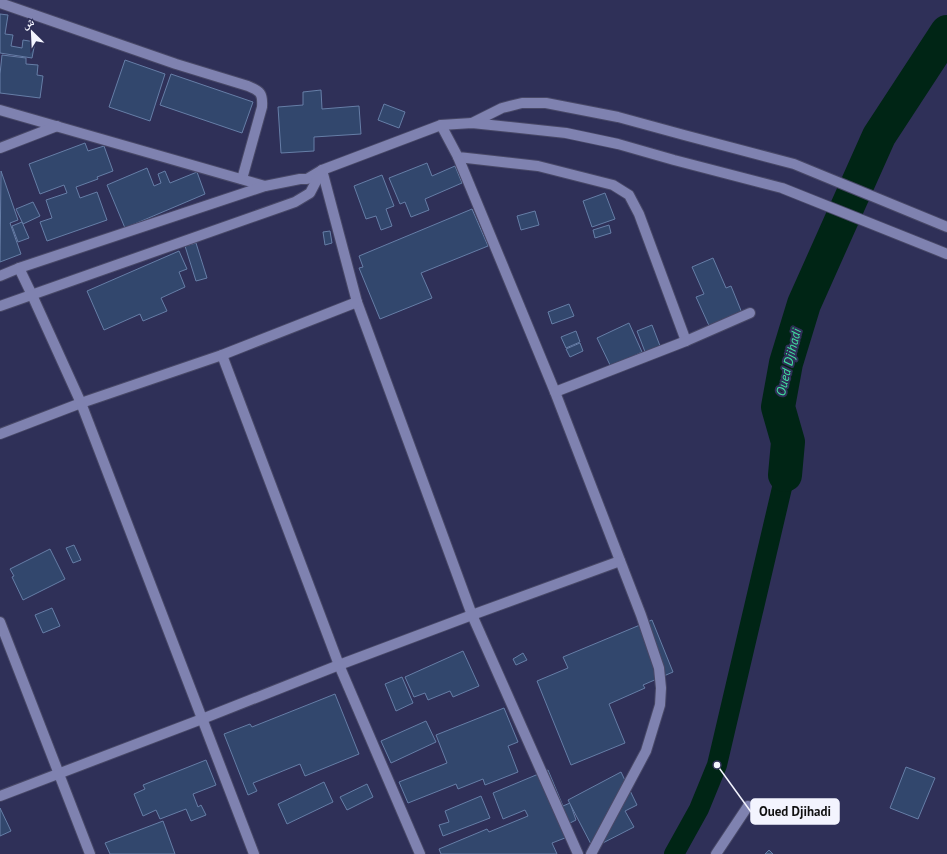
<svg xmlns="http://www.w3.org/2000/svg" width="947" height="854" font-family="'PT Sans','Noto Naskh Arabic',sans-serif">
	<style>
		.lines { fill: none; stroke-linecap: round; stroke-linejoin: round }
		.canal { stroke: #002515; stroke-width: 20 }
		.river { stroke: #002515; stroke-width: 34 }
		.building { fill: #32476d; stroke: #667ea7 }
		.minor-casing { stroke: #484867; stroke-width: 12 }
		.tertiary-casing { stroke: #484867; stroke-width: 12 }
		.minor { stroke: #7f82b0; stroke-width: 10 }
		.tertiary { stroke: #7f82b0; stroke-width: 10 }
		.labels { text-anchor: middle; stroke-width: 4; stroke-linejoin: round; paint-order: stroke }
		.water-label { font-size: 13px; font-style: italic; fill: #41e4a1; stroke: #2f3058 }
		.leader { fill: none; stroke: #f3f4fe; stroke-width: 1.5 }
		.callout-dot { fill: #f3f4fe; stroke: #2f3058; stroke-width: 1.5 }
		.callout { fill: #f3f4fe; stroke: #f3f4fe; stroke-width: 1.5 }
		.callout-label { font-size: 13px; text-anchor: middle; font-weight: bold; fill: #111 }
	</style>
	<rect width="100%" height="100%" fill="#2f3058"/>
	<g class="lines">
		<polyline class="canal" points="674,854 699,809 717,765 785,475"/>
		<polyline class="river" points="785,475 788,442 778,407 786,363 804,304 879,136 947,32"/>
	</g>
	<g class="building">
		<polygon points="0,14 8,15 5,34 13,35 11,46 22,48 23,40 35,42 32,58 0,53"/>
		<polygon points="2,55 26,58 26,64 38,65 37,75 43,76 40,98 0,93 0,74"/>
		<polygon points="125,60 165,74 150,121 109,107"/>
		<polygon points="171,74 253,102 242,133 160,105"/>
		<polygon points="321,90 322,109 359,106 361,134 314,137 314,151 281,153 278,107 303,105 303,92"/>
		<polygon points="384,104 405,112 399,128 378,120"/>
		<polygon points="85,143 88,151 104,146 113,171 97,177 98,179 76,187 80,198 97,192 107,220 47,241 40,222 52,218 46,200 67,193 64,185 40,194 29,164"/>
		<polygon points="427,163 432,176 455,166 462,183 425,199 429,210 411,217 405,202 400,204 389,178"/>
		<polygon points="147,168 154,186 161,183 158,174 165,171 170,183 197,172 205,194 125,228 107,185"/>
		<polygon points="1,171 18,220 10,223 21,254 0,262"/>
		<polygon points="382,175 394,206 386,209 392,226 381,230 376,216 366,219 354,186"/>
		<polygon points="605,193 615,219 592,227 583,201"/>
		<polygon points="33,202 40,216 23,224 16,209"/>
		<polygon points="472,209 488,246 421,273 432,298 380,319 359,268 363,267 359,256"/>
		<polygon points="535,211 539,225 521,230 517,216"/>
		<polygon points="22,222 29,238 18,242 12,226"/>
		<polygon points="609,225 611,233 595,238 593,230"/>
		<polygon points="330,231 332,243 325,245 323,232"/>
		<polygon points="196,243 207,278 196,281 185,246"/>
		<polygon points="179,251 187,269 179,272 185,287 161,298 167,311 143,321 140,314 104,330 87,291"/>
		<polygon points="713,258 726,288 731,286 744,318 711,330 696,297 704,294 692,267"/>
		<polygon points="569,304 574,316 552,324 548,312"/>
		<polygon points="629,323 642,352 611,367 597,338"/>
		<polygon points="652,325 662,351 647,357 637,331"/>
		<polygon points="576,331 580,342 566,348 561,337"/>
		<polygon points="580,343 583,351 570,357 566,349"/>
		<polygon points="74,545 81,560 73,563 66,548"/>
		<polygon points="50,549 65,579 23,600 12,577 14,576 10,569"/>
		<polygon points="52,608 60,626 43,633 35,615"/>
		<polygon points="652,620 673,672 643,685 645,688 609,704 625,743 571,765 537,681 568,668 563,657"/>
		<polygon points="463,651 479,686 453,697 450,691 428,700 425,693 414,697 405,677"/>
		<polygon points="523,653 527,660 516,665 513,659"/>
		<polygon points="402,677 413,703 396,711 385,684"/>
		<polygon points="335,694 359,754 305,776 300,764 253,783 257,791 248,795 224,734 250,724 252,727"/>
		<polygon points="504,708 518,742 508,746 518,772 485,785 483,779 458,789 456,784 408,803 399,782 447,763 436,735"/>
		<polygon points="426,721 436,742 391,763 381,741"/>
		<polygon points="206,760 216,785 193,794 198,807 201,805 206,815 191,821 186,809 160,819 156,810 143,816 134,794 145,789 143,785"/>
		<polygon points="906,767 935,778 918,819 890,808"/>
		<polygon points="548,770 563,806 570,803 576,820 566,825 570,836 552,843 557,854 441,854 439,849 487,829 489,832 528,816 525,810 503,819 493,793"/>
		<polygon points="621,772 637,805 625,811 634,827 593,848 568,800"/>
		<polygon points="324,782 333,802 287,824 278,804"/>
		<polygon points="367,784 373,797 347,810 340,797"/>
		<polygon points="481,796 490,818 443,836 439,825 449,822 445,811"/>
		<polygon points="0,808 11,831 0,836"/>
		<polygon points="163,821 175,854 110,854 105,843"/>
		<polygon points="769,850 773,854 765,854"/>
	</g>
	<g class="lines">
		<defs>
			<g id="minor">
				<path d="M 0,3 L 176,64 L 248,86 C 260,91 263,93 262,107 L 242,179"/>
				<polyline points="0,110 265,186"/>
				<polyline points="441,125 458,157 538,166 613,185 629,195 639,214 686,341"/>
				<polyline points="0,148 57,126"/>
				<polyline points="458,157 555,392 641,615 659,668 661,688 660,705 646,751 591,854"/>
				<polyline points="322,170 357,302 472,615 578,854"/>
				<polyline points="222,355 339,665 420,854"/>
				<polyline points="555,392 686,341 750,313"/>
				<polyline points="0,434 81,403 222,355 357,302"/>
				<polyline points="0,622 90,854"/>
				<polyline points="0,796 202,719 339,665 472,615 620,561"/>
				<polyline points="716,854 748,806"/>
			</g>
			<g id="tertiary">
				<polyline points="472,123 502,108 522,103 546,103 618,117 684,135 794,164 947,227"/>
				<polyline points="19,268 32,295 81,403 254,854"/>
				<polyline points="0,276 19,268 265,186 300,179 307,179 322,170 441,125 472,123 566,133 618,144 674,160 782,188 947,254"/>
				<polyline points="0,306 295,202 310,193 322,170"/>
			</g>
		</defs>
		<use href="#minor" class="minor-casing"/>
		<use href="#tertiary" class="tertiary-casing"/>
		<use href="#minor" class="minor"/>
		<use href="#tertiary" class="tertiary"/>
	</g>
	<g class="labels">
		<g class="water-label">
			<text transform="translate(788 362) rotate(-76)" y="5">Oued Djihadi</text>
		</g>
	</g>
	<path class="leader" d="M717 765L751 812"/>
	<circle class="callout-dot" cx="717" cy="765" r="4"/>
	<rect class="callout" x="751" y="799" width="88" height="25" rx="4"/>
	<g class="callout-label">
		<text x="795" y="816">Oued Djihadi</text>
	</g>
	<g transform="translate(32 32) rotate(336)" stroke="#2f3058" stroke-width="3" paint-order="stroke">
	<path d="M0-3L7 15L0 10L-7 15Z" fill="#f3f4fe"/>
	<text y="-6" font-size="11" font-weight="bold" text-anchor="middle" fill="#f3f4fe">ش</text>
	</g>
</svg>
